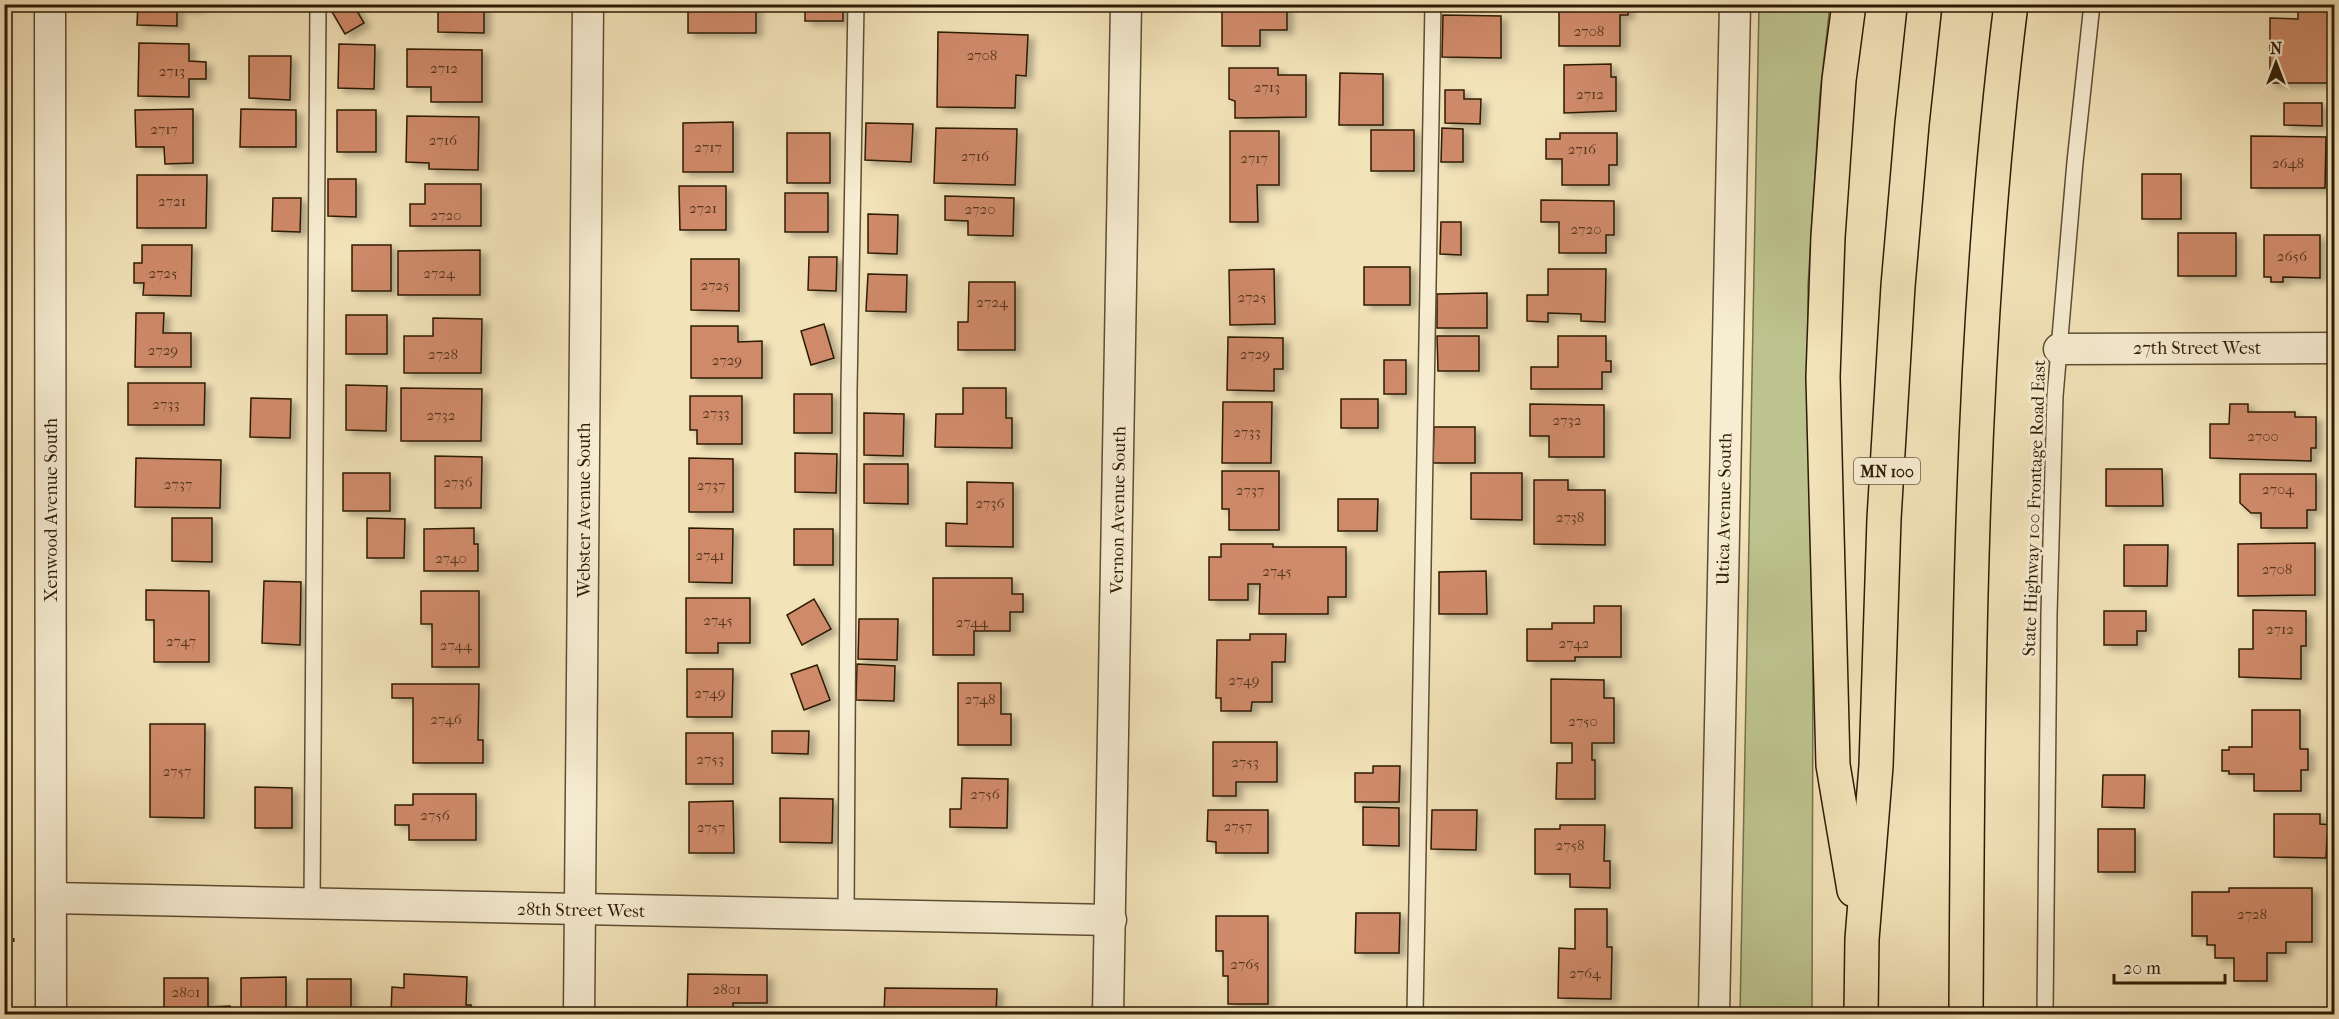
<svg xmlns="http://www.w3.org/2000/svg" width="2339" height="1019" font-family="'IM FELL French Canon',serif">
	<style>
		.green { fill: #bdc38e; stroke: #756f4a; stroke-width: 1.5 }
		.building { fill: #cf8a6a; stroke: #2d1b05; stroke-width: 1.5; filter: url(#shadow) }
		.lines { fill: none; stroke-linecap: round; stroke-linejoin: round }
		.service-casing { stroke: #5e4d32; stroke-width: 18 }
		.minor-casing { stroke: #5e4d32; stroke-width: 33 }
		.motorway-casing { stroke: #2d1b05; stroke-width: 36 }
		.path { stroke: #2d1b05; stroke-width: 4; stroke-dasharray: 1.5 3; stroke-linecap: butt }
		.service { stroke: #f7edd2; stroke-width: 15 }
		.minor { stroke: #f7edd2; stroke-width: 30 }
		.motorway { stroke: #f3e3b9; stroke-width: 33 }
		.labels { text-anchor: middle; stroke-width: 6; stroke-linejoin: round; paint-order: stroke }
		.number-label { font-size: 15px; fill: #56371e }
		.shield { fill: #f7edd2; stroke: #6a5a42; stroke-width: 1.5 }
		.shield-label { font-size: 16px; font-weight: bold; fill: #2d1b05 }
		.street-label { font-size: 18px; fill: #2d1b05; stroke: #f7edd2 }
	</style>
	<defs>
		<filter id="shadow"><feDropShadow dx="6" dy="4" stdDeviation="3" flood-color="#0004"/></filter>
	</defs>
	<rect width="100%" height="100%" fill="#f3e3b9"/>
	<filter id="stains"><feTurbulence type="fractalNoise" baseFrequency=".00333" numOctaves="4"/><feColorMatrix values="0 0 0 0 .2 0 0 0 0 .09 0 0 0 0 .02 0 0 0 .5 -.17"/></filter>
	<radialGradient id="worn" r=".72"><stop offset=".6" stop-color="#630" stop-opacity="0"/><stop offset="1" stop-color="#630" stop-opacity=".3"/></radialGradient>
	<polygon class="green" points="1759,5 1830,5 1820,94 1808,285 1808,433 1813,643 1812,1014 1740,1014"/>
	<g class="building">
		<polygon points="138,4 199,4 199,8 177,8 177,26 137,25"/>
		<polygon points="353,4 364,23 345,34 328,5"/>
		<polygon points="438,4 484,4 484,33 438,32"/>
		<rect x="688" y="4" width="68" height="29"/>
		<rect x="805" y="4" width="38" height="17"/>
		<polygon points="1222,4 1287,4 1287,30 1260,30 1260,46 1222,46"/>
		<polygon points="1559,4 1628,4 1628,15 1620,15 1620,46 1559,46"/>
		<polygon points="2298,9 2334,9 2334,83 2270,83 2270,18 2298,19"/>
		<polygon points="1443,15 1501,16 1501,58 1442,57"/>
		<polygon points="938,32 1028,35 1026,76 1016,75 1015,108 937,107"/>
		<polygon points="139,43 189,44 189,61 206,62 206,79 189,79 189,97 138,96"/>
		<polygon points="339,44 375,45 374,89 338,88"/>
		<polygon points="407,49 482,50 482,102 431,102 431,87 407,87"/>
		<polygon points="249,56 291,56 290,100 249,98"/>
		<polygon points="1611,64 1611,77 1616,77 1616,111 1564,113 1564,65"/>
		<polygon points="1229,68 1278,68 1278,75 1306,75 1306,117 1235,118 1235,101 1229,99"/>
		<polygon points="1340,73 1383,74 1383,125 1339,125"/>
		<polygon points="1445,90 1464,90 1464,99 1481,99 1480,124 1445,123"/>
		<polygon points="2284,103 2322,103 2322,126 2284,125"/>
		<polygon points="193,109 193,163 165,164 164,147 136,147 135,110"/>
		<polygon points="241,109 296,110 296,147 240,147"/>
		<rect x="337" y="110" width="39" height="42"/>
		<polygon points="407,116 479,117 478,170 429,169 429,163 406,162"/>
		<polygon points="733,122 733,172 683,172 683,123"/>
		<polygon points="866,123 913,124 911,162 865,160"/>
		<polygon points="936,128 1017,129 1015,185 934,183"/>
		<polygon points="1442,128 1463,129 1463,162 1441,162"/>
		<rect x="1371" y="130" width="43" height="41"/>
		<polygon points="1230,131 1279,131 1279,185 1257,185 1258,222 1230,222"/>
		<rect x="787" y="133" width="43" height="50"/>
		<polygon points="1560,133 1617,133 1617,165 1609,165 1609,185 1562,185 1562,159 1546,159 1546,139 1560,139"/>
		<polygon points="2251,136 2326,137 2325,188 2251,188"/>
		<rect x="2142" y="174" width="39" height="45"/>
		<polygon points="137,175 207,175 206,228 137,228"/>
		<polygon points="328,179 356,179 356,217 328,216"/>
		<polygon points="425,184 481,184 481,226 410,226 410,204 425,204"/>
		<polygon points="679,186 726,186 726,230 680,230"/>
		<rect x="785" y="193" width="43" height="39"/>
		<polygon points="945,196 1014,198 1013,236 968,235 968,221 945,220"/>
		<polygon points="273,198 301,198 300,232 272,231"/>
		<polygon points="1541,200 1614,201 1614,235 1606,235 1606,253 1559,253 1559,222 1541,222"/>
		<polygon points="868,214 898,215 897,254 868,253"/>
		<polygon points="1441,222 1461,222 1461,255 1440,254"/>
		<rect x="2178" y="233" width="58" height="43"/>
		<polygon points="2264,235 2320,235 2320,278 2283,277 2283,282 2271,282 2271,277 2264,277"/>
		<polygon points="142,245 192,245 191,296 143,295 144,283 134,283 134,263 142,263"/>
		<rect x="352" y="245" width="39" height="46"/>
		<polygon points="480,250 480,295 398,295 398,251"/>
		<polygon points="809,257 837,257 836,291 808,290"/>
		<polygon points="691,259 739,259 739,311 691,310"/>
		<rect x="1364" y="267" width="46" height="38"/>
		<polygon points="1274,269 1275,324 1230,325 1229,270"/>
		<polygon points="1548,269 1606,269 1605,322 1581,321 1581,314 1548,313 1548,322 1527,321 1527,295 1548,295"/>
		<polygon points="868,274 907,275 906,312 866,311"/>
		<polygon points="969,282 1015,282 1015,350 958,350 958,322 968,322"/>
		<polygon points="1487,293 1487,328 1437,328 1437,294"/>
		<polygon points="136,313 164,313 163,333 191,333 191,367 135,367"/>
		<rect x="346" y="315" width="41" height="39"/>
		<polygon points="433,318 482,319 481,373 404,373 404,336 433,336"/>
		<polygon points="824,324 834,358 811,365 801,331"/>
		<polygon points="691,326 738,326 738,342 762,341 762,378 691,378"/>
		<polygon points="1437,336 1479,336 1479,371 1438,371"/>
		<polygon points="1558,336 1606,336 1606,361 1611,361 1611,372 1602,372 1602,389 1531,389 1531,367 1558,367"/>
		<polygon points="1228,337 1283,338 1283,369 1274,369 1274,391 1227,390"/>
		<rect x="1384" y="360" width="22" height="34"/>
		<polygon points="128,383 205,383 204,425 128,425"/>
		<polygon points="346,385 387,386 386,431 346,430"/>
		<polygon points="401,388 482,389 481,441 401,441"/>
		<polygon points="963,388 1006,388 1006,418 1012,418 1012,448 935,447 936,414 963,414"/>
		<rect x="794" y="394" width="38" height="39"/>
		<polygon points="690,396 742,396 742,444 697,444 697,430 690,430"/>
		<polygon points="251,398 291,399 290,438 250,437"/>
		<rect x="1341" y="399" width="37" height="29"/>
		<polygon points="1223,402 1272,402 1271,463 1222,463"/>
		<polygon points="1530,404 1604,405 1604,457 1549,457 1549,436 1530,436"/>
		<polygon points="2230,404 2248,404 2248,412 2295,412 2295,417 2316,417 2316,448 2311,448 2311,461 2210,458 2210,424 2229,424"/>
		<polygon points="864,413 904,414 903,456 864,455"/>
		<polygon points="1434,427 1475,427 1475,463 1433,463"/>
		<polygon points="795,453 837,454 836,493 795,492"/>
		<polygon points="435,456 482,457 481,508 435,508"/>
		<polygon points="136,458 221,460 220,508 135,507"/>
		<polygon points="689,458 733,459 733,512 689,512"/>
		<polygon points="864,464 908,464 908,504 864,503"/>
		<polygon points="2106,469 2162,469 2163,506 2106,506"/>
		<polygon points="1222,471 1279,471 1279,530 1229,530 1229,509 1222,509"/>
		<rect x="343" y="473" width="47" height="38"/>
		<polygon points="1471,473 1522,473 1522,520 1471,519"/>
		<polygon points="2240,474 2316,474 2316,510 2307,510 2307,528 2261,528 2261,513 2251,513 2240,503"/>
		<polygon points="1534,480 1568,480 1568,490 1605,490 1605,545 1534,544"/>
		<polygon points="967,482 1013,483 1013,547 946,546 946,523 967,524"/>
		<polygon points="1338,499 1378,499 1377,531 1338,531"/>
		<polygon points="172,518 212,518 212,562 172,561"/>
		<polygon points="367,518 405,519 404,558 367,558"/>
		<polygon points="474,528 474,544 478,544 478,571 424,571 424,529"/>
		<polygon points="689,528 733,529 732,583 689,582"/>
		<rect x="794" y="529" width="39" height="36"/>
		<polygon points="2315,543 2315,595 2238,596 2238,544"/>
		<polygon points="1221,544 1273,544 1273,547 1346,547 1346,597 1328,597 1328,614 1259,614 1260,584 1248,584 1248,600 1209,600 1209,557 1221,557"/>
		<polygon points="2124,545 2168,545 2167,586 2124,586"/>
		<polygon points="1486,571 1487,614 1439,614 1439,572"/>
		<polygon points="933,578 1012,578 1012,594 1023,594 1023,612 1010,612 1010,631 974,631 974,655 933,655"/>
		<polygon points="264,581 301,582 300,645 262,643"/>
		<polygon points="146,590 209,591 209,662 154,662 154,620 146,620"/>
		<polygon points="421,591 479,591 479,667 432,667 432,624 421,624"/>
		<polygon points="686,598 750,598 750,643 718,643 718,653 686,653"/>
		<polygon points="814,599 831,629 802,645 787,615"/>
		<polygon points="1594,606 1621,606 1621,657 1575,657 1575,661 1527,661 1527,629 1552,629 1552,623 1594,623"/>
		<polygon points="2253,610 2306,611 2306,646 2301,646 2301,679 2239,677 2239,649 2253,649"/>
		<polygon points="2104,611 2146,611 2146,631 2137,631 2137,645 2104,645"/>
		<polygon points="859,619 898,619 897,660 858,659"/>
		<polygon points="1250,634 1286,634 1285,662 1272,662 1272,702 1252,702 1251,711 1221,711 1221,698 1216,698 1217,640 1250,640"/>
		<polygon points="857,664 895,666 894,701 856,700"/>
		<polygon points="817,665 830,700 804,710 791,674"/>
		<polygon points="687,669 733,669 732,717 687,717"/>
		<polygon points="1551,679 1604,680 1604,698 1614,698 1614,743 1592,743 1592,760 1595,760 1595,799 1556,799 1557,763 1572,763 1572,743 1551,743"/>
		<polygon points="958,683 1001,683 1001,714 1011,714 1011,745 958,745"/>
		<polygon points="392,684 479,684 478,740 483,740 483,763 413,763 413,698 392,698"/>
		<polygon points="2252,710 2300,710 2300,749 2308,749 2308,770 2301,770 2301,791 2254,791 2254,774 2229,774 2229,771 2222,771 2222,750 2229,750 2229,747 2252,747"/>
		<polygon points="150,724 205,724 204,818 150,817"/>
		<polygon points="772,731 809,731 808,754 772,753"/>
		<rect x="686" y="733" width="47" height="51"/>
		<polygon points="1213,742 1277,742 1277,782 1236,782 1236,796 1213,796"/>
		<polygon points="1373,766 1400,766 1399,802 1355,802 1355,773 1373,773"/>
		<polygon points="2103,775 2145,775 2144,808 2102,807"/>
		<polygon points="962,778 1008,779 1007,828 950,827 950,809 961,809"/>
		<polygon points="255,787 292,788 292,828 255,828"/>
		<polygon points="413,794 476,794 476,840 409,840 409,825 395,825 395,805 413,805"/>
		<polygon points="780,798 833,799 832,843 780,842"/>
		<polygon points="733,801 734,853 689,853 689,802"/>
		<polygon points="1363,807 1399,808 1399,846 1363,845"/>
		<polygon points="1208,810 1268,810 1268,853 1216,853 1216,842 1207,841"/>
		<polygon points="1432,810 1477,810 1476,850 1431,849"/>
		<polygon points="2274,814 2320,814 2320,824 2334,825 2334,838 2327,838 2326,858 2274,857"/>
		<polygon points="1560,825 1605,825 1604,861 1610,861 1610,888 1570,887 1570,874 1535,874 1535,829 1560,829"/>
		<rect x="2098" y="829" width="37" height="43"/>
		<polygon points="2229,888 2312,888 2312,942 2286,942 2286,953 2267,953 2267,981 2234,981 2234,958 2215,958 2215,945 2207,945 2207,936 2192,936 2192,892 2229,892"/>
		<polygon points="1575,909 1607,909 1607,947 1612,947 1611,999 1558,998 1559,948 1575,949"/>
		<polygon points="1356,913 1400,913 1399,953 1355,953"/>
		<polygon points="1216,916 1268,916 1268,1004 1228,1004 1228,976 1223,976 1223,951 1216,951"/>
		<polygon points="404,974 467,977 466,1005 471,1005 471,1014 391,1014 392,987 404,988"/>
		<polygon points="688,974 767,975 767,1003 733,1003 733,1014 687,1014"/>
		<polygon points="286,977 286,1014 241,1014 241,978"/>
		<polygon points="164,978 208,978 208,1007 230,1006 230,1014 164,1014"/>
		<rect x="307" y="979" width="44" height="35"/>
		<polygon points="885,988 997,989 996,1014 884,1014"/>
		<rect x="2100" y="1009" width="36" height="5"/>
		<polygon points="1355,1012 1398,1013 1398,1014 1355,1014"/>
		<polygon points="1281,1013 1281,1014 1212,1014"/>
	</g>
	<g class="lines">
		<defs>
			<g id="service">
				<polyline points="312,905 318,4"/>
				<polyline points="846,915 849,390 856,4"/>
				<polyline points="1415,1014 1433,4"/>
				<polyline points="2045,1014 2049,614 2055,396 2075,162 2092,4"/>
			</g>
			<g id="minor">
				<polyline points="50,4 51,1014"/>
				<polyline points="2059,349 2334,348"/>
				<polyline points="52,898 1111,920"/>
				<polyline points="579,1014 588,4"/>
				<polyline points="1108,1014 1126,4"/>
				<polyline points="1714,1014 1735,4"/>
			</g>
			<g id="motorway">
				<polyline points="1849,4 1839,80 1828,237 1823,377 1833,765 1854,890"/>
				<polyline points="1861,1014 1862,939 1876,766 1884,519 1898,286 1912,124 1925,4"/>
				<path d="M 1966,1014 C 1968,678 1969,339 2011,4"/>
			</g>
		</defs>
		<use href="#service" class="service-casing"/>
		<use href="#minor" class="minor-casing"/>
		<use href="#motorway" class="motorway-casing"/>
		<polyline class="path" points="4,940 17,940"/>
		<use href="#service" class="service"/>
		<use href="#minor" class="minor"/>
		<use href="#motorway" class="motorway"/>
	</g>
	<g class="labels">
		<g class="number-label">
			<text x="1589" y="36">2708</text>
			<text x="982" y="60">2708</text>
			<text x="444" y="73">2712</text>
			<text x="172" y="76">2713</text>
			<text x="1267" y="92">2713</text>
			<text x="1590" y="99">2712</text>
			<text x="164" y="134">2717</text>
			<text x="443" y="145">2716</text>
			<text x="708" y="152">2717</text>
			<text x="1582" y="154">2716</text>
			<text x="975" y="161">2716</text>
			<text x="1254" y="163">2717</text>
			<text x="2288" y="168">2648</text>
			<text x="172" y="206">2721</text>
			<text x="703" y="213">2721</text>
			<text x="980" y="214">2720</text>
			<text x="446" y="220">2720</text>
			<text x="1586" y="234">2720</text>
			<text x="2292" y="261">2656</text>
			<text x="163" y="278">2725</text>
			<text x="439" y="278">2724</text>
			<text x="715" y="290">2725</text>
			<text x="1252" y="302">2725</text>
			<text x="992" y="307">2724</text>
			<text x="163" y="355">2729</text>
			<text x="443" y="359">2728</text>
			<text x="1255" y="359">2729</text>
			<text x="727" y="365">2729</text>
			<text x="166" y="409">2733</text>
			<text x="716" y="418">2733</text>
			<text x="441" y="420">2732</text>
			<text x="1567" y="425">2732</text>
			<text x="1247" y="437">2733</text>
			<text x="2263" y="441">2700</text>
			<text x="458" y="487">2736</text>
			<text x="178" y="489">2737</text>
			<text x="711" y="490">2737</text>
			<text x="2278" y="494">2704</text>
			<text x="1250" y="495">2737</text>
			<text x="990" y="508">2736</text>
			<text x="1570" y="522">2738</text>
			<text x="710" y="560">2741</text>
			<text x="451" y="563">2740</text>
			<text x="2277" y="574">2708</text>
			<text x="1277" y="576">2745</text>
			<text x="718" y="625">2745</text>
			<text x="972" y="627">2744</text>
			<text x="2280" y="634">2712</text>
			<text x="181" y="646">2747</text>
			<text x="1574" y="648">2742</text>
			<text x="456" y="650">2744</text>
			<text x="1244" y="685">2749</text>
			<text x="710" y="698">2749</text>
			<text x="980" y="704">2748</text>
			<text x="446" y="724">2746</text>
			<text x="1583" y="726">2750</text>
			<text x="710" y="764">2753</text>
			<text x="1245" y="767">2753</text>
			<text x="177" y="776">2757</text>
			<text x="985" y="799">2756</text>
			<text x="435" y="820">2756</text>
			<text x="1238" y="831">2757</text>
			<text x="711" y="832">2757</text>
			<text x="1570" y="850">2758</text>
			<text x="2252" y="919">2728</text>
			<text x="1245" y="969">2765</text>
			<text x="1585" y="978">2764</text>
			<text x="727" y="994">2801</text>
			<text x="186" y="997">2801</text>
		</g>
		<rect class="shield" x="1854" y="458" width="66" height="26" rx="4.5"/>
		<g class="shield-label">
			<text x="1887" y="477">MN 100</text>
		</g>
		<g class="street-label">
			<text x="2197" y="354">27th Street West</text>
			<text transform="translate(2034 508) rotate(-88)" y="6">State Highway 100 Frontage Road East</text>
			<text transform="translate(1724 509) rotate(-89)" y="6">Utica Avenue South</text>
			<text transform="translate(51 510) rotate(-90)" y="6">Xenwood Avenue South</text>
			<text transform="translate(584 510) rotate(-90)" y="6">Webster Avenue South</text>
			<text transform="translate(1118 510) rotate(-89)" y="6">Vernon Avenue South</text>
			<text transform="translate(581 910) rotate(1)" y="6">28th Street West</text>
		</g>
	</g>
	<rect width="2339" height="1019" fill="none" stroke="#f3e3b9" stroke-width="24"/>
	<rect x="6" y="6" width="2327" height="1007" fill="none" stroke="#2d1b05" stroke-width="3"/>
	<rect x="12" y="12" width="2315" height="995" fill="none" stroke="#2d1b05" stroke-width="1.5"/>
	<g transform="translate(2276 63)" stroke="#f7edd2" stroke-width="4.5" paint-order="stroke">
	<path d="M0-4.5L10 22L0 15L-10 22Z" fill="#2d1b05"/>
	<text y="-9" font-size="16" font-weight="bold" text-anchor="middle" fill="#2d1b05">N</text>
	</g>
	<path d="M2114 974v9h111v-9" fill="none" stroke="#2d1b05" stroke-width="3"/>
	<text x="2123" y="974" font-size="18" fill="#2d1b05" stroke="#f7edd2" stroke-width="4.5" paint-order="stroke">20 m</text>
	<rect width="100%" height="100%" filter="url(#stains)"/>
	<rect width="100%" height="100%" fill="url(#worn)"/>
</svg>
